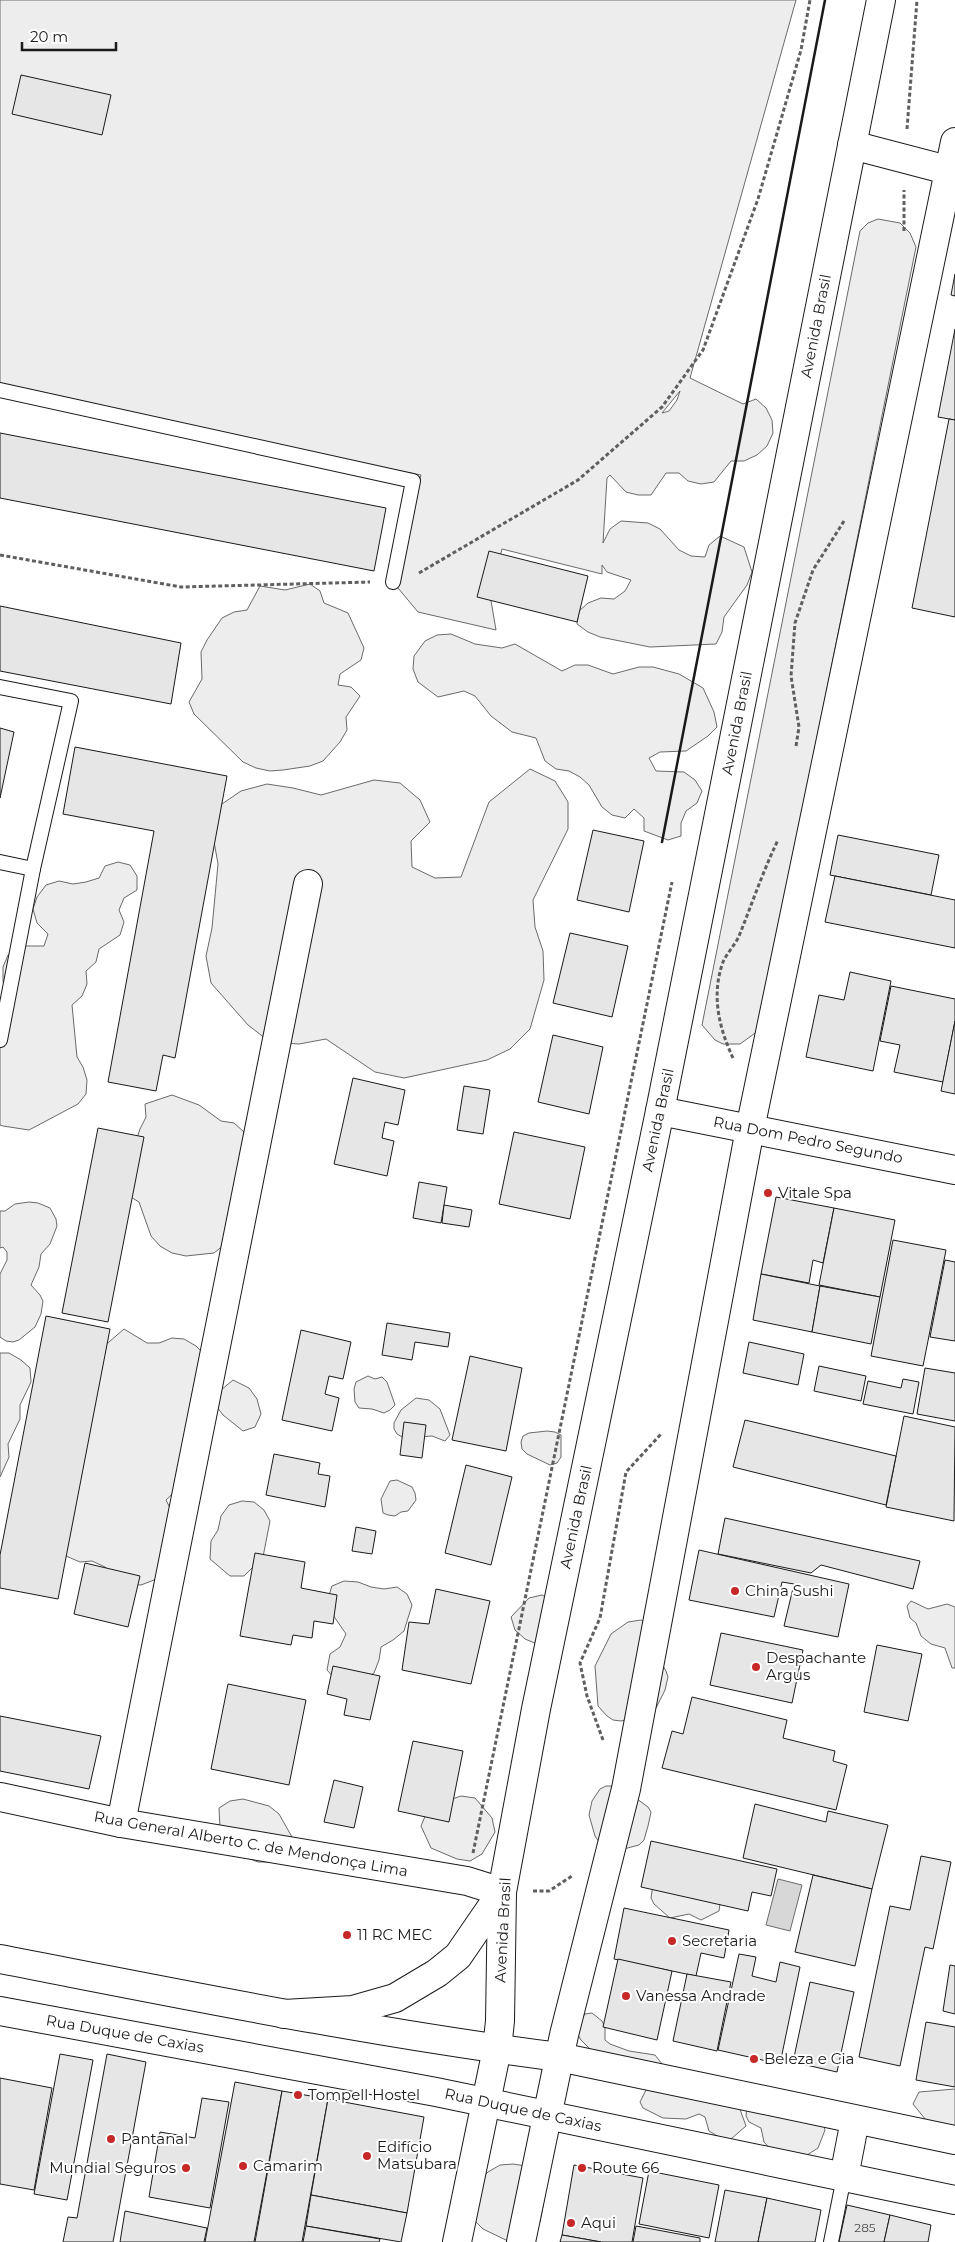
<svg xmlns="http://www.w3.org/2000/svg" width="955" height="2242" font-family="Montserrat,sans-serif">
	<style>
		.built { fill: #ededed; stroke: #6a6a6a; fill-rule: evenodd }
		.water { fill: #d7d7d7; stroke: #6a6a6a }
		.building { fill: #e6e6e6; stroke: #1a1a1a }
		.lines { fill: none; stroke-linecap: round; stroke-linejoin: round }
		.service-casing { stroke: #1a1a1a; stroke-width: 16 }
		.minor-casing { stroke: #1a1a1a; stroke-width: 30 }
		.secondary-casing { stroke: #1a1a1a; stroke-width: 30 }
		.primary-casing { stroke: #1a1a1a; stroke-width: 30 }
		.path { stroke: #5f5f5f; stroke-width: 3; stroke-dasharray: 4 2.5; stroke-linecap: butt }
		.service { stroke: #fff; stroke-width: 14 }
		.minor { stroke: #fff; stroke-width: 28 }
		.secondary { stroke: #fff; stroke-width: 28 }
		.primary { stroke: #fff; stroke-width: 28 }
		.wall { stroke: #1a1a1a; stroke-width: 2.5 }
		.poi-dot { fill: #c62828; stroke: #fff; stroke-width: 2 }
		.labels { text-anchor: middle; stroke-width: 4; stroke-linejoin: round; paint-order: stroke }
		.number-label { font-size: 12px; fill: #4d4d4d }
		.street-label { font-size: 15px; fill: #1a1a1a; stroke: #fff }
		.poi-label { font-size: 15px; fill: #1a1a1a; stroke: #fff; text-anchor: start }
	</style>
	<rect width="100%" height="100%" fill="#fff"/>
	<g class="built">
		<path d="M 0,0 L 796,0 L 690,378 L 743,404 L 756,399 L 766,408 L 772,420 L 773,433 L 767,446 L 757,455 L 744,461 L 731,461 L 714,482 L 701,484 L 688,481 L 679,473 L 666,473 L 651,495 L 638,495 L 626,492 L 610,475 L 607,478 L 603,543 L 610,529 L 621,521 L 648,523 L 660,529 L 679,550 L 691,556 L 705,557 L 709,545 L 720,536 L 744,547 L 752,572 L 747,585 L 724,617 L 722,632 L 716,644 L 650,647 L 600,637 L 588,632 L 577,624 L 579,611 L 588,603 L 601,598 L 614,599 L 625,591 L 631,580 L 607,572 L 602,565 L 602,574 L 502,549 L 490,595 L 496,630 L 418,612 L 393,582 L 421,475 L 0,393 ZM 680,391 L 677,400 L 669,411 L 662,413 Z"/>
		<polygon points="878,219 900,223 910,233 916,247 758,1031 740,1044 723,1044 715,1040 702,1025 860,231 868,223"/>
		<polygon points="310,584 320,591 324,603 348,613 364,648 361,660 340,674 338,685 351,687 360,696 346,717 347,730 340,742 323,761 310,766 283,770 270,771 256,768 243,762 194,714 189,702 202,679 201,652 207,640 222,618 234,612 247,610 260,586 285,590"/>
		<polygon points="451,634 475,644 502,648 515,644 562,671 575,665 588,665 613,674 639,667 653,667 679,674 703,688 714,712 717,727 708,736 686,751 660,752 649,758 656,771 684,772 695,780 702,791 697,803 686,811 681,823 681,836 668,840 644,831 644,818 634,809 625,818 612,815 602,807 589,785 580,777 569,771 556,769 545,761 536,738 512,732 491,716 475,696 464,691 438,697 418,682 413,669 414,656 425,641 437,635"/>
		<polygon points="530,769 555,781 568,802 568,829 533,900 535,927 543,951 544,980 530,1029 510,1049 487,1060 404,1078 375,1072 326,1039 299,1044 270,1042 248,1025 211,983 206,956 212,928 218,864 213,836 219,806 241,791 267,784 293,788 321,795 374,780 400,783 420,800 430,822 411,841 412,867 435,878 461,877 489,802"/>
		<polygon points="118,862 130,865 137,876 137,890 124,898 119,910 124,922 120,935 99,949 96,962 86,971 87,984 82,996 72,1005 77,1057 83,1067 87,1080 86,1094 78,1104 29,1130 3,1126 0,1125 0,1013 7,995 3,981 3,967 8,955 17,946 44,946 48,934 37,923 33,909 37,897 46,885 59,881 73,884 86,882 99,878 105,866"/>
		<polygon points="172,1095 199,1105 221,1121 234,1123 244,1132 251,1143 224,1245 214,1253 186,1256 172,1253 160,1246 151,1236 139,1202 126,1194 122,1182 140,1129 146,1117 145,1104"/>
		<polygon points="29,1202 38,1203 50,1208 56,1219 57,1226 50,1244 41,1254 39,1267 31,1285 40,1295 43,1301 41,1314 35,1327 19,1340 13,1342 6,1341 0,1337 0,1274 7,1260 7,1252 3,1247 0,1248 0,1211 5,1211 15,1204"/>
		<polygon points="124,1329 147,1343 159,1343 172,1338 184,1339 196,1346 206,1356 184,1483 166,1500 178,1524 175,1562 154,1580 141,1585 127,1584 105,1567 92,1561 80,1562 66,1556 56,1546 102,1348"/>
		<polygon points="0,1353 9,1353 21,1360 30,1368 31,1382 20,1405 20,1419 8,1444 9,1457 0,1477"/>
		<polygon points="368,1376 375,1379 382,1377 387,1382 395,1405 390,1410 384,1413 372,1409 359,1408 355,1402 354,1389 356,1382"/>
		<polygon points="233,1380 249,1388 257,1399 261,1414 255,1427 243,1431 223,1415 216,1406 221,1390"/>
		<polygon points="416,1398 429,1400 440,1409 450,1435 445,1441 432,1436 404,1438 397,1434 394,1429 394,1423 401,1410"/>
		<polygon points="547,1431 555,1432 561,1435 561,1457 557,1463 550,1465 527,1454 522,1449 521,1442 523,1436 529,1433"/>
		<polygon points="397,1480 412,1487 415,1493 416,1500 408,1511 401,1512 395,1516 388,1515 383,1513 381,1499 390,1481"/>
		<polygon points="242,1501 254,1502 264,1510 270,1521 263,1557 244,1576 230,1576 210,1559 211,1541 218,1530 221,1516 229,1505"/>
		<polygon points="344,1581 358,1582 371,1587 384,1589 397,1587 407,1594 412,1605 404,1631 393,1640 381,1647 379,1660 374,1673 362,1681 336,1680 327,1670 330,1654 340,1647 346,1634 331,1612 328,1598 332,1586"/>
		<polygon points="542,1595 553,1600 537,1644 525,1639 515,1630 511,1617 529,1598"/>
		<polygon points="911,1601 928,1609 947,1604 955,1607 955,1668 952,1668 945,1648 931,1644 921,1636 916,1623 910,1618 907,1606"/>
		<polygon points="641,1620 647,1622 659,1659 666,1671 668,1677 665,1690 656,1708 647,1717 640,1717 621,1721 613,1720 607,1716 598,1706 595,1666 611,1634 628,1622"/>
		<polygon points="606,1786 613,1786 626,1791 648,1807 651,1812 648,1826 644,1840 639,1845 620,1850 599,1842 595,1836 589,1815 592,1801 600,1789"/>
		<polygon points="461,1796 475,1798 492,1818 495,1832 482,1854 470,1861 457,1859 431,1848 421,1826 426,1814 449,1800"/>
		<polygon points="243,1799 269,1806 279,1814 292,1837 293,1851 285,1862 258,1862 232,1852 220,1829 219,1808 230,1801"/>
		<polygon points="654,1878 720,1904 719,1911 701,1920 689,1914 670,1918 654,1904 651,1898"/>
		<polygon points="592,2013 602,2021 605,2027 605,2040 610,2044 629,2051 655,2055 663,2065 595,2054 581,2040 577,2033 576,2026 585,2014"/>
		<polygon points="647,2088 737,2101 746,2126 731,2139 724,2140 709,2131 705,2117 699,2114 686,2119 663,2118 643,2108 640,2102"/>
		<polygon points="955,2089 955,2132 930,2125 913,2104 919,2092"/>
		<polygon points="747,2106 823,2123 825,2130 818,2148 807,2155 773,2152 764,2142 761,2128 749,2122 746,2116"/>
		<polygon points="513,2164 526,2166 545,2182 545,2195 540,2222 532,2232 508,2241 483,2229 474,2220 469,2190 488,2172 500,2165"/>
	</g>
	<polygon class="water" points="778,1879 802,1885 790,1931 766,1925"/>
	<g class="building">
		<polygon points="21,75 111,95 102,135 12,114"/>
		<polygon points="955,274 955,296 951,295"/>
		<polygon points="955,329 955,420 938,417"/>
		<polygon points="949,419 955,420 955,617 912,608"/>
		<polygon points="0,433 386,508 374,571 0,498"/>
		<polygon points="489,551 588,576 577,622 477,597"/>
		<polygon points="0,606 181,643 171,704 0,671"/>
		<polygon points="0,728 14,732 0,798"/>
		<polygon points="75,747 227,776 175,1058 163,1055 156,1091 108,1082 154,831 63,814"/>
		<polygon points="593,830 644,841 629,912 577,900"/>
		<polygon points="838,835 939,855 931,895 830,875"/>
		<polygon points="835,876 955,900 955,948 825,922"/>
		<polygon points="570,933 628,946 612,1017 553,1003"/>
		<polygon points="850,972 891,981 873,1071 806,1057 819,995 844,1000"/>
		<polygon points="891,986 955,999 955,1021 943,1082 894,1072 900,1045 880,1041"/>
		<polygon points="955,1021 955,1094 941,1091"/>
		<polygon points="553,1035 603,1047 589,1114 538,1102"/>
		<polygon points="353,1078 405,1090 398,1125 385,1122 382,1138 394,1141 387,1176 334,1164"/>
		<polygon points="464,1086 490,1090 483,1134 457,1130"/>
		<polygon points="98,1128 144,1137 108,1322 62,1313"/>
		<polygon points="514,1132 585,1147 570,1219 499,1204"/>
		<polygon points="419,1182 447,1187 441,1223 413,1218"/>
		<polygon points="776,1197 834,1208 823,1263 813,1260 809,1283 761,1274"/>
		<polygon points="444,1205 472,1210 469,1227 442,1223"/>
		<polygon points="834,1208 895,1220 880,1297 819,1285"/>
		<polygon points="893,1240 946,1250 923,1366 871,1356"/>
		<polygon points="945,1260 955,1262 955,1341 930,1337"/>
		<polygon points="761,1274 820,1286 812,1332 753,1320"/>
		<polygon points="820,1286 880,1297 871,1344 812,1332"/>
		<polygon points="46,1316 110,1329 58,1599 0,1588 0,1555"/>
		<polygon points="387,1323 450,1333 448,1347 415,1342 412,1360 382,1355"/>
		<polygon points="301,1330 351,1342 343,1379 329,1376 325,1394 339,1398 332,1431 282,1420"/>
		<polygon points="749,1342 804,1354 798,1385 743,1373"/>
		<polygon points="470,1356 522,1368 506,1451 452,1440"/>
		<polygon points="819,1366 866,1376 861,1401 814,1391"/>
		<polygon points="925,1368 955,1373 955,1421 917,1414"/>
		<polygon points="903,1379 919,1382 913,1414 863,1404 868,1381 901,1388"/>
		<polygon points="904,1416 955,1427 954,1521 886,1507"/>
		<polygon points="745,1420 896,1456 886,1505 733,1467"/>
		<polygon points="404,1422 426,1425 422,1458 400,1455"/>
		<polygon points="274,1454 320,1463 318,1474 330,1476 325,1507 266,1495"/>
		<polygon points="466,1465 512,1477 491,1565 445,1553"/>
		<polygon points="725,1518 920,1561 913,1589 821,1565 811,1573 718,1554"/>
		<polygon points="356,1527 376,1531 372,1554 352,1551"/>
		<polygon points="699,1550 849,1584 838,1637 784,1626 794,1584 782,1582 774,1617 689,1600"/>
		<polygon points="255,1553 305,1562 301,1588 337,1595 333,1624 314,1621 312,1638 293,1635 291,1645 240,1636"/>
		<polygon points="85,1563 140,1576 128,1627 74,1614"/>
		<polygon points="436,1589 490,1601 471,1684 402,1670 409,1622 429,1624"/>
		<polygon points="721,1633 803,1650 792,1703 710,1685"/>
		<polygon points="877,1645 922,1654 908,1721 864,1712"/>
		<polygon points="333,1666 380,1676 370,1720 344,1715 347,1699 327,1694"/>
		<polygon points="228,1684 306,1700 289,1785 211,1769"/>
		<polygon points="692,1697 787,1720 783,1738 835,1751 833,1761 847,1765 836,1810 662,1768 672,1731 683,1734"/>
		<polygon points="0,1716 101,1736 89,1789 0,1771"/>
		<polygon points="413,1741 463,1751 449,1822 398,1811"/>
		<polygon points="334,1780 363,1787 354,1828 324,1822"/>
		<polygon points="755,1804 826,1822 828,1811 888,1825 872,1889 743,1858"/>
		<polygon points="651,1841 777,1869 771,1896 752,1892 748,1911 641,1887"/>
		<polygon points="921,1856 951,1862 933,1949 925,1947 900,2066 859,2057 890,1906 910,1910"/>
		<polygon points="813,1875 872,1889 855,1966 795,1952"/>
		<polygon points="624,1908 729,1930 724,1958 701,1953 696,1976 614,1959"/>
		<polygon points="739,1954 756,1957 752,1976 776,1982 780,1962 800,1967 780,2064 718,2050"/>
		<polygon points="618,1959 672,1971 657,2040 603,2027"/>
		<polygon points="950,1965 955,1966 955,2014 943,2011"/>
		<polygon points="687,1974 731,1982 717,2051 673,2041"/>
		<polygon points="810,1982 854,1992 837,2072 793,2062"/>
		<polygon points="926,2022 955,2027 955,2087 916,2080"/>
		<polygon points="60,2054 93,2060 67,2200 34,2194"/>
		<polygon points="107,2054 146,2062 113,2242 63,2242 68,2217 77,2218"/>
		<polygon points="0,2078 52,2088 34,2190 0,2184"/>
		<polygon points="235,2082 282,2091 254,2242 205,2242"/>
		<polygon points="282,2091 328,2099 302,2242 255,2242"/>
		<polygon points="202,2098 229,2102 210,2208 149,2197 160,2132 195,2138"/>
		<polygon points="328,2099 424,2117 407,2213 311,2195"/>
		<polygon points="574,2165 643,2178 632,2242 601,2242 562,2235"/>
		<polygon points="649,2171 719,2185 709,2238 639,2224"/>
		<polygon points="725,2190 767,2198 758,2242 715,2242"/>
		<polygon points="311,2195 407,2213 401,2242 306,2226"/>
		<polygon points="767,2198 821,2210 815,2242 758,2242"/>
		<polygon points="847,2205 890,2215 884,2242 839,2242"/>
		<polygon points="125,2211 207,2228 204,2242 120,2242"/>
		<polygon points="890,2215 931,2225 928,2242 884,2242"/>
		<polygon points="306,2226 380,2239 379,2242 303,2242"/>
		<polygon points="636,2226 700,2238 700,2242 633,2242"/>
		<polygon points="562,2235 601,2242 560,2242"/>
	</g>
	<g class="lines">
		<defs>
			<g id="service">
				<polyline points="0,390 413,481 393,582"/>
				<polyline points="0,687 71,701 33,869 0,1040"/>
				<polyline points="0,862 33,869"/>
				<polyline points="831,2242 844,2177"/>
			</g>
			<g id="minor">
				<polyline points="852,145 955,172"/>
				<polyline points="660,1111 955,1170"/>
				<polyline points="0,1797 121,1823 467,1881 502,1892"/>
				<polyline points="121,1823 308,884"/>
			</g>
			<g id="secondary">
				<path d="M 0,1959 C 186,1995 371,2033 559,2057 L 955,2140"/>
				<polyline points="0,2011 436,2092 955,2200"/>
				<polyline points="844,2177 855,2120"/>
			</g>
			<g id="primary">
				<polyline points="284,2014 353,2010 395,1998 437,1973 458,1956 502,1892"/>
				<polyline points="457,2242 497,2049 500,2021 502,1892 536,1709 660,1111 881,0"/>
				<polyline points="521,2242 564,2035 626,1789 750,1129 955,142"/>
			</g>
		</defs>
		<use href="#service" class="service-casing"/>
		<use href="#minor" class="minor-casing"/>
		<use href="#secondary" class="secondary-casing"/>
		<use href="#primary" class="primary-casing"/>
		<g class="path">
			<polyline points="907,129 917,0"/>
			<polyline points="904,231 904,190"/>
			<polyline points="0,555 181,587 370,582"/>
			<polyline points="419,573 578,480 662,407 703,350 758,199 801,50 810,0"/>
			<polyline points="796,746 799,727 791,676 795,623 813,570 844,521"/>
			<path d="M 733,1058 C 719,1028 711,995 723,962 C 727,953 735,945 739,936 C 752,904 763,871 778,840"/>
			<polyline points="603,1740 587,1696 580,1663 600,1618 626,1472 662,1433"/>
			<polyline points="473,1853 672,882"/>
			<polyline points="533,1891 549,1891 572,1876"/>
		</g>
		<use href="#service" class="service"/>
		<use href="#minor" class="minor"/>
		<use href="#secondary" class="secondary"/>
		<use href="#primary" class="primary"/>
		<polyline class="wall" points="662,842 825,0"/>
	</g>
	<g class="poi-dot">
		<circle cx="768" cy="1193" r="5"/>
		<circle cx="735" cy="1591" r="5"/>
		<circle cx="756" cy="1667" r="5"/>
		<circle cx="347" cy="1935" r="5"/>
		<circle cx="672" cy="1941" r="5"/>
		<circle cx="626" cy="1996" r="5"/>
		<circle cx="754" cy="2059" r="5"/>
		<circle cx="298" cy="2095" r="5"/>
		<circle cx="111" cy="2139" r="5"/>
		<circle cx="367" cy="2156" r="5"/>
		<circle cx="243" cy="2166" r="5"/>
		<circle cx="186" cy="2168" r="5"/>
		<circle cx="582" cy="2168" r="5"/>
		<circle cx="571" cy="2223" r="5"/>
	</g>
	<g class="labels">
		<g class="number-label">
			<text x="865" y="2232">285</text>
		</g>
		<g class="street-label">
			<text transform="translate(816 326) rotate(-79)" y="5">Avenida Brasil</text>
			<text transform="translate(737 723) rotate(-79)" y="5">Avenida Brasil</text>
			<text transform="translate(658 1120) rotate(-78)" y="5">Avenida Brasil</text>
			<text transform="translate(808 1140) rotate(11)" y="5">Rua Dom Pedro Segundo</text>
			<text transform="translate(576 1517) rotate(-78)" y="5">Avenida Brasil</text>
			<text transform="translate(251 1844) rotate(10)" y="5">Rua General Alberto C. de Mendonça Lima</text>
			<text transform="translate(503 1930) rotate(-87)" y="5">Avenida Brasil</text>
			<text transform="translate(125 2034) rotate(10)" y="5">Rua Duque de Caxias</text>
			<text transform="translate(523 2110) rotate(12)" y="5">Rua Duque de Caxias</text>
		</g>
		<g class="poi-label">
			<text x="778" y="1198">Vitale Spa</text>
			<text x="745" y="1596">China Sushi</text>
			<text x="766" y="1663">Despachante<tspan x="766" dy="17">Argus</tspan></text>
			<text x="357" y="1940">11 RC MEC</text>
			<text x="682" y="1946">Secretaria</text>
			<text x="636" y="2001">Vanessa Andrade</text>
			<text x="764" y="2064">Beleza e Cia</text>
			<text x="308" y="2100">Tompell Hostel</text>
			<text x="121" y="2144">Pantanal</text>
			<text x="377" y="2152">Edifício<tspan x="377" dy="17">Matsubara</tspan></text>
			<text x="253" y="2171">Camarim</text>
			<text x="176" y="2173" text-anchor="end">Mundial Seguros</text>
			<text x="592" y="2173">Route 66</text>
			<text x="581" y="2228">Aqui</text>
		</g>
	</g>
	<path d="M22 42v8h94v-8" fill="none" stroke="#1a1a1a" stroke-width="2.5"/>
	<text x="30" y="42" font-size="15" fill="#1a1a1a" stroke="#ffffff" stroke-width="4" paint-order="stroke">20 m</text>
</svg>
